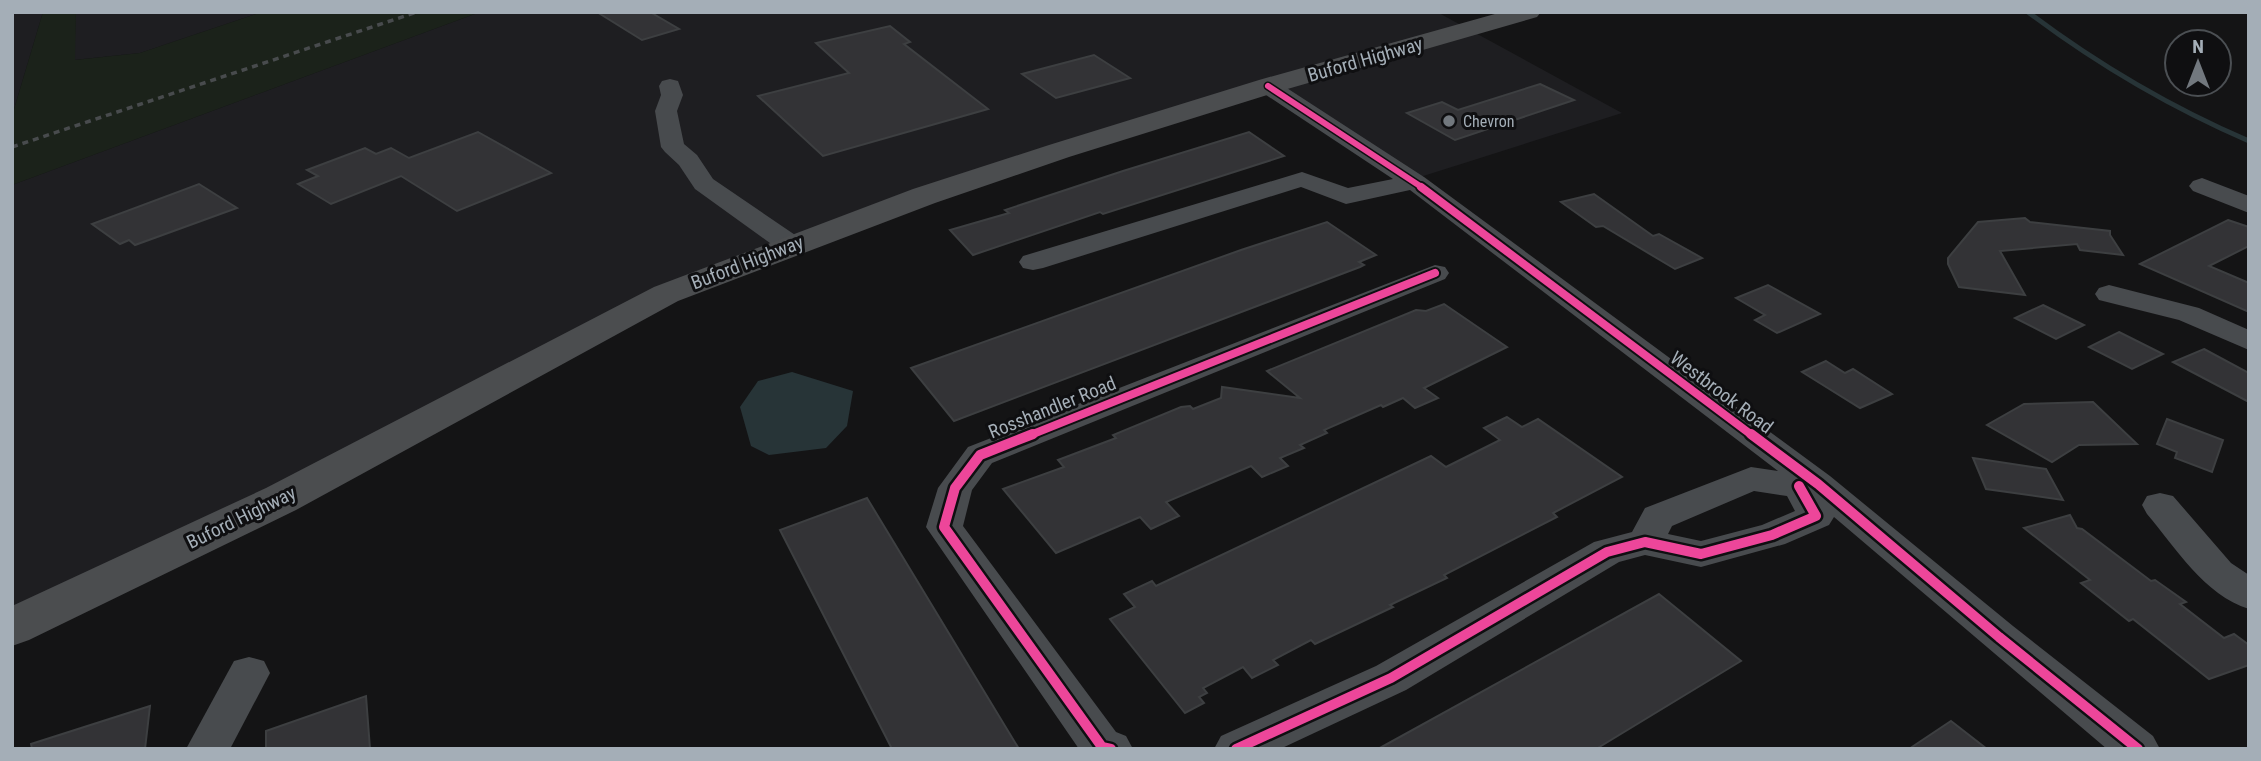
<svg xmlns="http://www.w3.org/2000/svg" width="2261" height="761" font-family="'Roboto Condensed',sans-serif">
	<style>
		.built { fill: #1e1e21 }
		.green { fill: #1b221a }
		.water { fill: #273437 }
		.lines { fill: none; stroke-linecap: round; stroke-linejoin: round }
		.stream { stroke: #273437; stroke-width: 5 }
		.building { fill: #333336; stroke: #3d3f41; stroke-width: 2 }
		.minor { fill: #484b4e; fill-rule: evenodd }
		.major { fill: #4b4d4f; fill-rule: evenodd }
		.rail { stroke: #484b4d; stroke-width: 3.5; stroke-dasharray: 6 5; stroke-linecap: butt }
		.cycleway-far2-casing { stroke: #0f0f11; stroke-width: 9 }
		.cycleway-far1-casing { stroke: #0f0f11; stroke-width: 12 }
		.cycleway-casing { stroke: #0f0f11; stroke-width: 15 }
		.cycleway-far2 { stroke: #ed469a; stroke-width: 6 }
		.cycleway-far1 { stroke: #ed469a; stroke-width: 8 }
		.cycleway { stroke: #ed469a; stroke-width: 10 }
		.poi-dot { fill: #72787e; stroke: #0f0f11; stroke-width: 2.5 }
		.labels { text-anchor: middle; stroke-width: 6; stroke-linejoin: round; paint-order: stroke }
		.far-poi-label { font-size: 16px; fill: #a4aeb7; stroke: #0f0f11; text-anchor: start }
		.street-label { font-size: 19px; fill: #a4aeb7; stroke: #0f0f11 }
	</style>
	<rect width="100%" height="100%" fill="#141415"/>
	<g class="built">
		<polygon points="12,12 43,12 12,116"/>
		<polygon points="76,12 262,12 140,53 74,60"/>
		<polygon points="480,12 1437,12 1622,113 1417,178 1271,81 807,238 12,625 12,185"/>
	</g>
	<polygon class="green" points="43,12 76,12 75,60 140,53 262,12 480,12 12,185 12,116"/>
	<polygon class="water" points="792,372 853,391 847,426 826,448 769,455 751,446 740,407 758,381"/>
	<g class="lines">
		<path class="stream" d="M 2028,12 C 2097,64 2170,107 2249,141"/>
	</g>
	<g class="building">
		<polygon points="597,12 650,12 679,29 642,40"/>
		<polygon points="890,26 910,42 904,44 988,109 823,156 758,96 849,73 816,43"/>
		<polygon points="1094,55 1130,78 1056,98 1022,74"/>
		<polygon points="1540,84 1574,100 1455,140 1407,113 1442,102 1458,110"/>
		<polygon points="478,132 551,173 457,211 401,176 331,204 298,184 318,176 307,170 365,148 376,154 391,148 409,158"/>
		<polygon points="1249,132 1284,156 1103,214 1100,212 973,255 950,230 1009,213 1005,210 1123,171"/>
		<polygon points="199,184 237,208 135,245 129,240 120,244 92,224"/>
		<polygon points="1594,194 1653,236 1659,234 1702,258 1675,269 1603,226 1596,227 1561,202"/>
		<polygon points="2025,218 2030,222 2110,231 2110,235 2123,255 2080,250 2077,244 2000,251 2025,295 1959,287 1948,264 1948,258 1978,222"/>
		<polygon points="2228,220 2249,227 2249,246 2209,266 2249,283 2249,312 2140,264"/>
		<polygon points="1327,222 1376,255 1359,262 1364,265 1360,267 954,421 911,368 1241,250"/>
		<polygon points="1768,285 1820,314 1777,333 1755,320 1765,315 1736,298"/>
		<polygon points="1444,304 1507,347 1424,388 1438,398 1415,408 1403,398 1383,407 1381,405 1324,430 1327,433 1300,445 1304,448 1280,458 1288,466 1262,477 1251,466 1166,502 1179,516 1151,529 1140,517 1056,553 1003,489 1064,467 1058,460 1116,438 1113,435 1181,407 1190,406 1193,409 1221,398 1222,387 1300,398 1267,371 1416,310 1426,311"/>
		<polygon points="2043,305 2084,325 2056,339 2015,318"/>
		<polygon points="2119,332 2163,354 2132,369 2089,347"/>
		<polygon points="2204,349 2249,373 2249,402 2173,362"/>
		<polygon points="1826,361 1845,373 1853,369 1892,394 1860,408 1802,372"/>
		<polygon points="2093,402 2137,444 2079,445 2052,462 1987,425 2024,404"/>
		<polygon points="1507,417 1522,427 1538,419 1622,477 1553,513 1557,517 1444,575 1447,578 1390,605 1393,607 1315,644 1311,640 1273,660 1278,665 1252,678 1243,667 1203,688 1207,693 1199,697 1204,703 1185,713 1110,619 1135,607 1124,594 1152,581 1156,586 1431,456 1446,467 1500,440 1484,428"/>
		<polygon points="2167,419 2223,440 2212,472 2175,458 2177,452 2157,444"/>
		<polygon points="1973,458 2046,469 2063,500 1986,489"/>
		<polygon points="867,498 1019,749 892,749 780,530"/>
		<polygon points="2070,515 2077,528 2082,529 2151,581 2155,580 2186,602 2180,604 2224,638 2234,634 2249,645 2249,665 2209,679 2133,619 2129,621 2081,583 2090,580 2024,528"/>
		<polygon points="1659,594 1741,661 1596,749 1378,749"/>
		<polygon points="366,696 370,749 266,749 266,731"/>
		<polygon points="150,706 145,749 32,749 31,744"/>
		<polygon points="1951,721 1987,749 1909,749"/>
	</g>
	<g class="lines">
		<g class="minor">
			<polygon points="670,79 678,81 683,95 677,111 684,144 697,155 713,179 801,239 805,245 801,251 791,253 781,251 695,189 679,165 665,152 661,147 655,111 661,95 659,86 662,81"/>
			<path d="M 1268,79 L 1276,81 L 1424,177 L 1830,476 L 2013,626 L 2153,736 L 2160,749 L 2107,749 L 1834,517 L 1829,525 L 1785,544 L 1701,567 L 1645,555 L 1619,562 L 1406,690 L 1280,749 L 1214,749 L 1221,736 L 1376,666 L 1594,542 L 1632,532 L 1645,508 L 1751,467 L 1778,471 L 1410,190 L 1346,204 L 1301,187 L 1043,268 L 1033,270 L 1023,268 L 1019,262 L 1023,256 L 1302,172 L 1348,188 L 1393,179 L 1260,91 L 1257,86 L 1260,81 ZM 1754,491 L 1787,496 L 1795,511 L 1762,525 L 1701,541 L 1668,534 L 1672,526 Z"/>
			<polygon points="2202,178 2249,196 2249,213 2193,191 2189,186 2193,181"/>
			<polygon points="1435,265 1445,267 1449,273 1445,279 992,463 972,490 963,526 1116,732 1126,736 1133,749 1079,749 926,527 938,488 968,447"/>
			<polygon points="2109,285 2199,308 2249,330 2249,350 2179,320 2099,300 2095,294 2099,288"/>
			<path d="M 2160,493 L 2173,496 L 2231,563 L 2249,575 L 2249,609 C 2204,595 2176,548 2147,514 L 2142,505 L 2147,496 Z"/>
			<polygon points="249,657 264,661 270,673 230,749 186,749 234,661"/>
		</g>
		<polygon class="major" points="1502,12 1541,12 1537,17 1277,92 1069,157 935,203 678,301 296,510 29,640 12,646 12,606 266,488 654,287 913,189 1049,145 1259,80"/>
		<polyline class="rail" points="12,147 417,12"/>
		<defs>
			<polyline id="cycleway-far2" points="1268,86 1423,188"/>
			<g id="cycleway-far1">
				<polyline points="1421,187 1753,436"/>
				<polyline points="1028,436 1435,273"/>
			</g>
			<g id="cycleway">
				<polyline points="1033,434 980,455 955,488 944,527 1102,747 1111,749"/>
				<polyline points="1751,434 1818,484 1999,637 2138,749"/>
				<polyline points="1236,749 1391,678 1607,552 1645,542 1701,554 1772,535 1816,516 1799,486"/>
			</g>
		</defs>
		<use href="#cycleway-far2" class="cycleway-far2-casing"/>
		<use href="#cycleway-far1" class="cycleway-far1-casing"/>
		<use href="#cycleway" class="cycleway-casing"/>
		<use href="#cycleway-far2" class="cycleway-far2"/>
		<use href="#cycleway-far1" class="cycleway-far1"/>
		<use href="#cycleway" class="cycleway"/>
	</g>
	<circle class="poi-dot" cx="1449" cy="121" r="7"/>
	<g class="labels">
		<g class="far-poi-label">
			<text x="1463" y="127">Chevron</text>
		</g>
		<g class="street-label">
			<text transform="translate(1365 59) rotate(-16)" y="7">Buford Highway</text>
			<text transform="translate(747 262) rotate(-21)" y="7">Buford Highway</text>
			<text transform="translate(1722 392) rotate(37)" y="7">Westbrook Road</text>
			<text transform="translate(1052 407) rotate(-22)" y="7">Rosshandler Road</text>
			<text transform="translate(241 517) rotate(-26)" y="7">Buford Highway</text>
		</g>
	</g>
	<rect width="2261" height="761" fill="none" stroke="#a4aeb7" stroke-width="28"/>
	<g transform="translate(2198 63)"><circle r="33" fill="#0f0f11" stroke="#4b4f53" stroke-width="2"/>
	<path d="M0-5L12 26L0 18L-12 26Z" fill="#72787e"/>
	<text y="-10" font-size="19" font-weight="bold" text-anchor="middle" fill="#a4aeb7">N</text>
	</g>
</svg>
